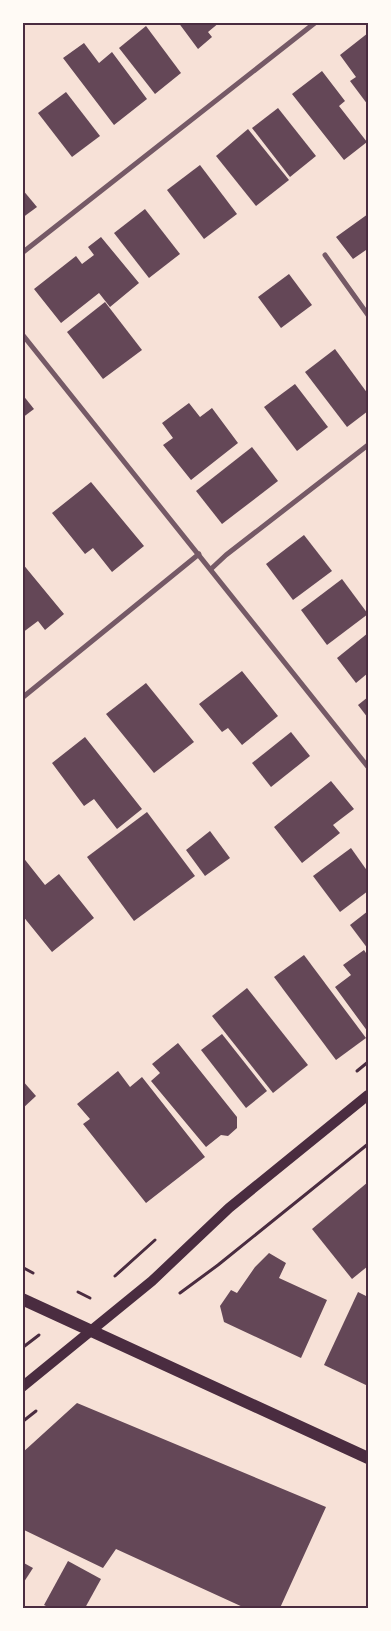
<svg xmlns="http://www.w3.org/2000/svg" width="391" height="1631" font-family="'Fira Sans Condensed',sans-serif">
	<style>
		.building { fill: #644757 }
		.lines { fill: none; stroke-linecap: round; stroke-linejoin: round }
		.path { stroke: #4a2c40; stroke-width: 3 }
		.minor { stroke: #755966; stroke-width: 5 }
		.secondary { stroke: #4a2c40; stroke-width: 10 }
		.primary { stroke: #4a2c40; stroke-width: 12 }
		.neatline { fill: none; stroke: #4a2c40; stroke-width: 2 }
	</style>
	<rect width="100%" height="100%" fill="#f7e1d7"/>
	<g class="building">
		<polygon points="178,22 220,22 208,32 212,37 198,49"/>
		<polygon points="146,26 181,73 155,94 119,48"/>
		<polygon points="368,33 368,105 350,81 356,77 340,55"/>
		<polygon points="84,43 99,63 112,52 147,99 114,125 63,58"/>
		<polygon points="322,71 345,101 339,106 367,142 344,160 292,94"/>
		<polygon points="66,92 100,136 72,157 38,113"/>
		<polygon points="278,108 316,156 290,177 252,128"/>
		<polygon points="248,129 289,180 256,206 216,156"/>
		<polygon points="200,165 237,214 204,239 167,190"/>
		<polygon points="22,189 37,207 22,218"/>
		<polygon points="145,209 180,254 149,278 114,233"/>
		<polygon points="368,214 368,253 366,250 353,259 336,237"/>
		<polygon points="101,237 139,283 110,307 99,293 61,323 34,289 76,256 82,264 94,255 88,247"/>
		<polygon points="289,274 312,305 281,328 258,297"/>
		<polygon points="105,302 142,350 103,379 67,332"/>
		<polygon points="335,349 368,394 368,411 347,427 305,372"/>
		<polygon points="295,384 328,427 297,451 264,407"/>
		<polygon points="22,394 34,409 22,418"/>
		<polygon points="189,403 200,417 212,408 238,443 191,480 163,445 173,438 162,423"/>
		<polygon points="252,447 278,481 222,524 196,491"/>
		<polygon points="91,482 144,546 112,572 93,548 85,554 52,513"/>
		<polygon points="304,535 332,571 293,600 266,564"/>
		<polygon points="22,563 64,614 45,630 38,621 22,633"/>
		<polygon points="342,579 368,614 327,645 301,610"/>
		<polygon points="368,633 368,673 356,683 337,658"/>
		<polygon points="242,671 278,716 242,745 228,728 222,732 199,704"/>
		<polygon points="146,683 194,742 154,773 106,714"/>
		<polygon points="368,697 368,718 358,705"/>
		<polygon points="291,732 310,756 271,787 252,763"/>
		<polygon points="85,737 142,809 117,829 94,799 84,806 52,763"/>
		<polygon points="331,781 354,809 333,825 340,833 302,863 274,827"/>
		<polygon points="147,812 195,876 134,921 87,857"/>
		<polygon points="210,831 230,858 205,876 186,850"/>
		<polygon points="351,848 368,872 368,891 340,912 313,876"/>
		<polygon points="22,856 45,885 59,874 94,918 52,952 22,915"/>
		<polygon points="368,911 368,949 350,925"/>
		<polygon points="364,950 368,956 368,1032 335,987 351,975 343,965"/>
		<polygon points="304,955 366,1038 336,1060 274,977"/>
		<polygon points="247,988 308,1065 273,1093 212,1016"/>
		<polygon points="222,1034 267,1091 246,1108 201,1050"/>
		<polygon points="178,1043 237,1117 237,1128 228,1136 221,1135 206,1147 151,1081 160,1073 152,1064"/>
		<polygon points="118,1071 130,1087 142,1077 205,1157 146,1203 83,1124 90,1119 77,1104"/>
		<polygon points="22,1080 36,1096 22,1109"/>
		<polygon points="368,1182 368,1266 352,1279 312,1229"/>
		<polygon points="269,1253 286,1263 279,1278 327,1300 301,1358 224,1322 220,1306 231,1290 237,1293 255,1267"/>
		<polygon points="358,1292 368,1297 368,1386 324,1365"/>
		<polygon points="77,1403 326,1507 280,1608 245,1608 116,1549 103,1568 22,1529 22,1453"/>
		<polygon points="68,1561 101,1579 85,1608 50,1608 44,1605"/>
		<polygon points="22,1562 33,1568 22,1585"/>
	</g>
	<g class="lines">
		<g class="path">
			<polyline points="357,1071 368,1062"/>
			<polyline points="22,1267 33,1273"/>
			<polyline points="115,1276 155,1240"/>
			<polyline points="78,1292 90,1298"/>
			<polyline points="180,1293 218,1265 368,1144"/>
			<polyline points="22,1348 39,1335"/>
			<polyline points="22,1422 36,1411"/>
		</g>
		<g class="minor">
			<polyline points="22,253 316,22"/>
			<polyline points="325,255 368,315"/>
			<polyline points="22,334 368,767"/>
			<polyline points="211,569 226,555 368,445"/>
			<polyline points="22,698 199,554"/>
		</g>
		<polyline class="secondary" points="22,1387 152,1281 229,1208 368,1095"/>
		<polyline class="primary" points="22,1299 368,1458"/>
	</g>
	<rect width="391" height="1631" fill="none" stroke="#fffaf5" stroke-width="48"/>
	<rect x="24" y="24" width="343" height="1583" class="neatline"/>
</svg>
